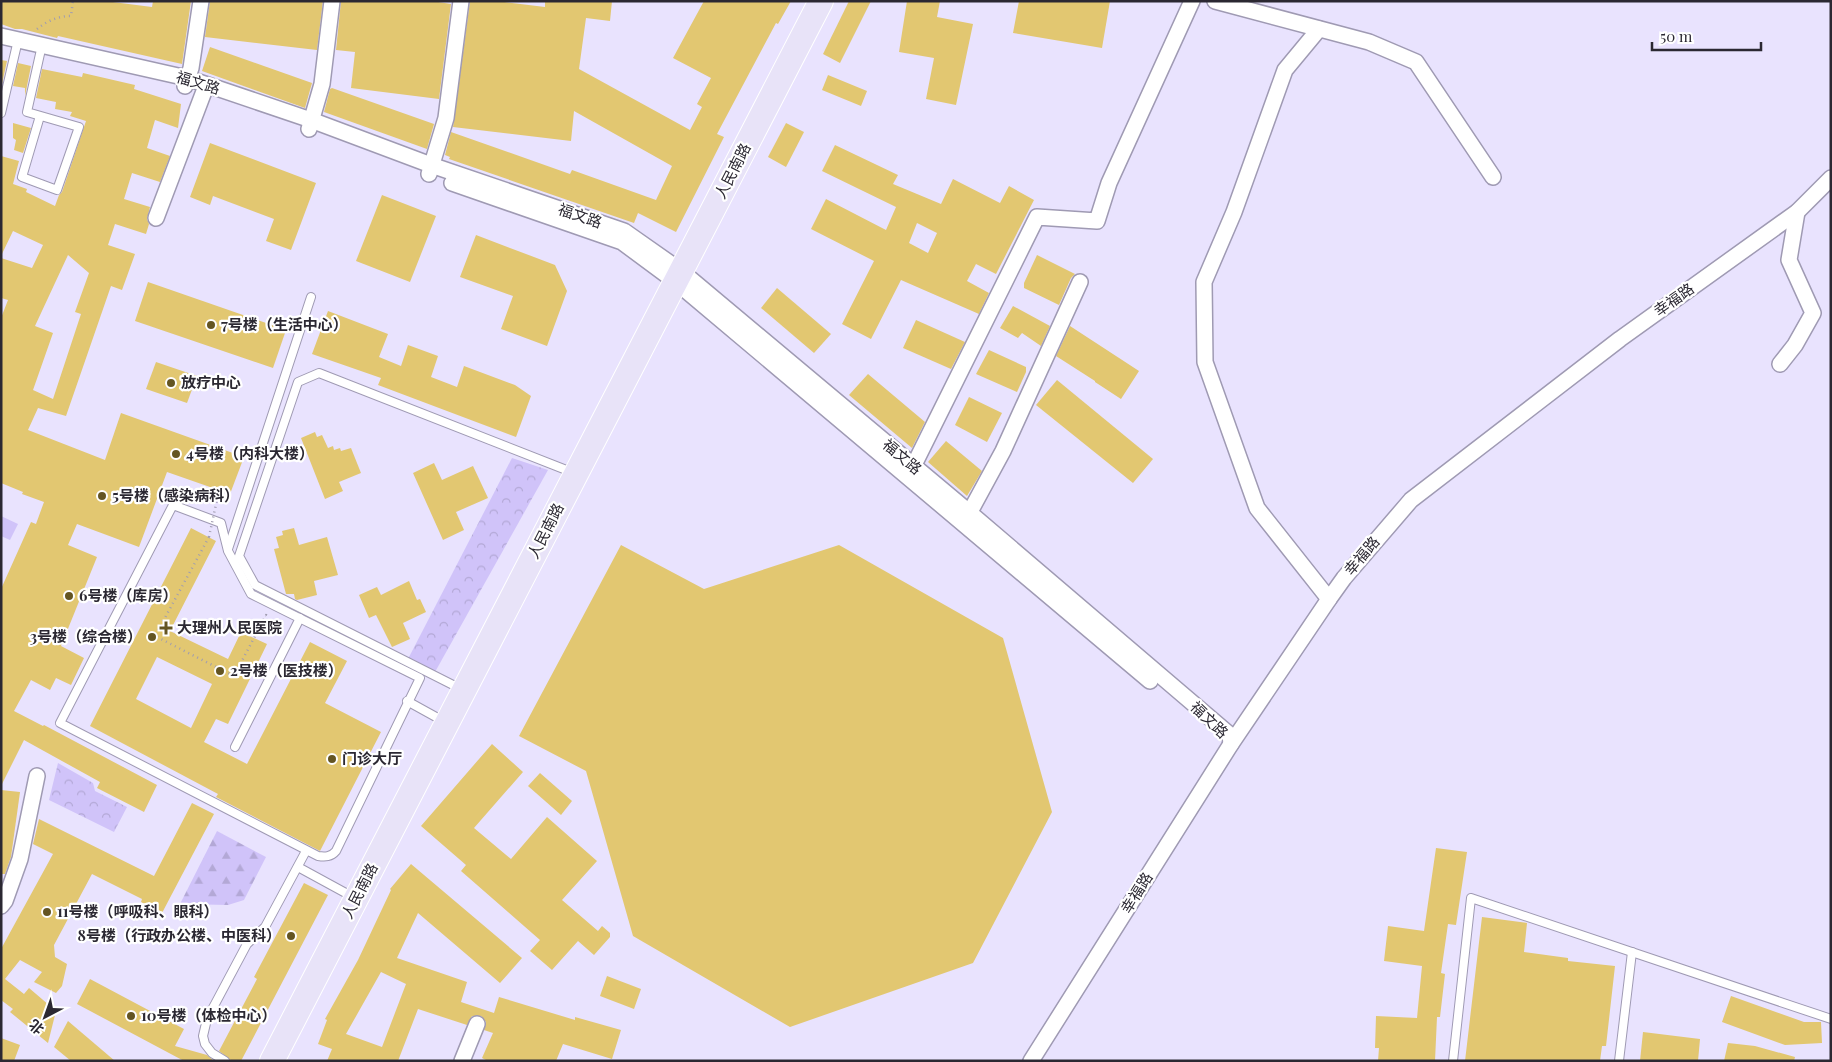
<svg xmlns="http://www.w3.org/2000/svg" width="1832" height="1062" font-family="'Playfair Display','Noto Sans SC',serif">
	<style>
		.grass { fill: #d0c3f9 }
		.forest { fill: url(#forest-firs) }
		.park { fill: url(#park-crowns) }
		.building { fill: #e2c771; fill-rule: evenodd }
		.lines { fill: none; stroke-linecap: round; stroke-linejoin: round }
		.service-casing { stroke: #9f9ab3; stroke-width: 10 }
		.minor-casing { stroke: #9f9ab3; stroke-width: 18 }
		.primary-casing { stroke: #fff; stroke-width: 26 }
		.path { stroke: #a09cb0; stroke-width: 2.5; stroke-dasharray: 1 4; stroke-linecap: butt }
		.service { stroke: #fff; stroke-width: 8 }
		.minor { stroke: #fff; stroke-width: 15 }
		.primary { stroke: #e8e3f8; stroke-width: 24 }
		.path-bridge { stroke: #a09cb0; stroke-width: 2.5; stroke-dasharray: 1 4; stroke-linecap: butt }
		.poi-dot { fill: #645522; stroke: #fff; stroke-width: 2 }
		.labels { text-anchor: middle; stroke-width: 4.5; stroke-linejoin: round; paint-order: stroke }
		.street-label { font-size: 15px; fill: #2b2832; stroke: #fff }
		.poi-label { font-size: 15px; font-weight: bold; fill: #2b2832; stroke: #fff; text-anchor: start }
	</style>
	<defs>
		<pattern id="forest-firs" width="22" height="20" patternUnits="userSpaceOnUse" patternTransform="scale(1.25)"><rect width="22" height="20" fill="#d0c3f9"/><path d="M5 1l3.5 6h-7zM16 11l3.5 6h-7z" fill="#b3a8d6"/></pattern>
		<pattern id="park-crowns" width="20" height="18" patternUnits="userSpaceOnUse" patternTransform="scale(1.25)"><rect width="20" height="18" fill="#d0c3f9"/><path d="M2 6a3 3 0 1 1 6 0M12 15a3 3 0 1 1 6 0" fill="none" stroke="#b3a8d6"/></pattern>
	</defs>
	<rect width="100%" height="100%" fill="#e9e3fe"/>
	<polygon class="grass" points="1,516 18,524 10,540 1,536"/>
	<polygon class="forest" points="217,831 266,857 244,900 228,905 180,904"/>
	<g class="park">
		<polygon points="512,458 548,470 435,672 408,659"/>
		<polygon points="58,763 93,783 95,791 127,807 114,832 49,800"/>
	</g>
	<g class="building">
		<polygon points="1,1 105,1 152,7 153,1 191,1 182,64 58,36 57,38 22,29 15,29 1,24"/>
		<polygon points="210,1 323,1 317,50 205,37"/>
		<polygon points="341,1 432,1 451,4 439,99 351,88 355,52 336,50"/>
		<polygon points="470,1 497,1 545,7 545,1 612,1 610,21 586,18 579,69 690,130 702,107 697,104 711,78 673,58 704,1 791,1 778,24 776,23 717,134 724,137 676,232 638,213 634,223 449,159 450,157 445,155 451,132 570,174 572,170 656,200 672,166 574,111 571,141 453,127"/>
		<polygon points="849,1 871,1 840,63 823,54"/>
		<polygon points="907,1 940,1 937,17 973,24 956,105 926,99 934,58 899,52"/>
		<polygon points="1019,1 1110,1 1102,48 1013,33"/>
		<polygon points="210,47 312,83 305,108 202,71"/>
		<polygon points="1,60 7,61 2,84 1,84"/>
		<polygon points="18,63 31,66 25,96 25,88 13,86"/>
		<path d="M 42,69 L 82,77 L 83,73 L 135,85 L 134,89 L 181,104 L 178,128 L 155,120 L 147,148 L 170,156 L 160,182 L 132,173 L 124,199 L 150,207 L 147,219 L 149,224 L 146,234 L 115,224 L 108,245 L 135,254 L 122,290 L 111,286 L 66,416 L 38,408 L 28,430 L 105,460 L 121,413 L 244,457 L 230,494 L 167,472 L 139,547 L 77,524 L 68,545 L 97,557 L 61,646 L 84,658 L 71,685 L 56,678 L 50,690 L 31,680 L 14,711 L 43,726 L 44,725 L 157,785 L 144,812 L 97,788 L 100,782 L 24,740 L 1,786 L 1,589 L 31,522 L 36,524 L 44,502 L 22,494 L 23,492 L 1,483 L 1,318 L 8,300 L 1,298 L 1,258 L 32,268 L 43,245 L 13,231 L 1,256 L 1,156 L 19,161 L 13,184 L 27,189 L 26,192 L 55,206 L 59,195 L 62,192 L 86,121 L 70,116 L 72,112 L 55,109 L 56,102 L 36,98 ZM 68,255 L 89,273 L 75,312 L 81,314 L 53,399 L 33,390 L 53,333 L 35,326 Z"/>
		<polygon points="828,75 867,91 861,106 822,90"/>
		<polygon points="332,88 434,124 427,149 324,112 330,89"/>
		<polygon points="13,123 31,128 23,153 14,150 16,140 13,138"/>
		<polygon points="786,123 804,132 786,167 768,157"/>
		<polygon points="210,143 316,183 291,250 266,241 274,219 213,196 210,205 190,197"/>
		<path d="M 835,145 L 898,175 L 893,184 L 941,204 L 953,179 L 1000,203 L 1009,186 L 1034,200 L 996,274 L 976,264 L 967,281 L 989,293 L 979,314 L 901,280 L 871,339 L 842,324 L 874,261 L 811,229 L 826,199 L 886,230 L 896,207 L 822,171 ZM 917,223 L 937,233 L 928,253 L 909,243 Z"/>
		<polygon points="382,195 436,216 410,282 356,261"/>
		<polygon points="476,235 555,265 567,291 547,346 501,329 513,296 460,277"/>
		<polygon points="1037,255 1075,274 1071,278 1059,305 1024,288 1024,283"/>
		<polygon points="148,282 286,330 273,368 135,321"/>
		<polygon points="777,288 831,334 814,353 761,308"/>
		<polygon points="1013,306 1050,326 1041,346 1022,333 1018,338 1000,328"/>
		<polygon points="328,311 388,334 379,357 401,366 408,345 438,356 431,377 457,387 464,366 515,385 531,396 516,437 378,385 381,378 312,354"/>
		<polygon points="916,320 965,342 951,369 903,348"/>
		<polygon points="1070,326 1139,371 1121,399 1095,382 1095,381 1056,356"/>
		<polygon points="989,350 1026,367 1026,372 1017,392 976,374"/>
		<polygon points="156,362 197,376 187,403 146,389"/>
		<polygon points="868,374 925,422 912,448 849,395"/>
		<polygon points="1057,380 1153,459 1133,483 1036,405"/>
		<polygon points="969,397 1002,413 987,442 955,425"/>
		<polygon points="315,432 317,437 322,435 328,448 333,446 334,450 340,448 341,451 351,448 361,473 339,482 343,491 325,499 301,438"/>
		<polygon points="946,441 982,471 967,496 928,462"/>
		<polygon points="434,463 442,480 473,466 488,498 456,512 464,530 443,540 413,473"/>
		<path d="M 191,528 L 216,541 L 170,631 L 228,659 L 241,632 L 267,644 L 228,724 L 216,719 L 204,742 L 247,764 L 310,642 L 347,661 L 325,703 L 381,732 L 320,851 L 216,797 L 218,794 L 90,726 ZM 157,657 L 212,684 L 191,728 L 136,699 Z"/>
		<polygon points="294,528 299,545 327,537 338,575 314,581 317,595 297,600 295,599 294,594 286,594 274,549 279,548 276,537 283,535 282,531"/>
		<polygon points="621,545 704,589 839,545 1003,638 1052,812 973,963 790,1027 633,936 586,771 519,736"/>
		<polygon points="409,581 417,600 420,599 426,612 403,623 410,639 392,647 376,615 369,618 359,595 377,587 381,595"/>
		<polygon points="492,744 523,772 474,828 511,859 547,817 597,861 562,900 598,931 602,926 610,933 610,937 594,955 578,941 552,970 530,951 540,940 461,871 466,865 421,826"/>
		<polygon points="540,773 572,801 561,815 528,786"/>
		<polygon points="1,790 20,792 11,857 5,874 1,874"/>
		<polygon points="192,803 214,814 162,913 141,902 142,899 92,874 54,945 55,957 67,964 62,986 56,993 34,982 42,972 20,960 5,979 24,994 29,988 56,1011 48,1043 10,1012 13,1009 1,1000 1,949 53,854 33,844 39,819 154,876"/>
		<polygon points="1436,848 1467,852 1456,925 1448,924 1441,973 1445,974 1440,1017 1437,1017 1435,1061 1378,1061 1379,1048 1375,1048 1376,1016 1417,1018 1422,966 1384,961 1388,926 1424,931"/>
		<path d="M 411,864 L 522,958 L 500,983 L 418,913 L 397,958 L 467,982 L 461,1002 L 494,1013 L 499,997 L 575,1020 L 575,1017 L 621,1030 L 612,1059 L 563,1044 L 556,1061 L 488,1061 L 482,1058 L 493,1033 L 484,1030 L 486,1022 L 481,1016 L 472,1016 L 467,1025 L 418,1009 L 398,1061 L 327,1061 L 332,1049 L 318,1044 L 327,1020 L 325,1019 L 358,960 L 391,890 L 390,889 ZM 381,972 L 406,984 L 382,1047 L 346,1034 Z"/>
		<polygon points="304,883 328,895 241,1061 232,1061 219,1051 257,979 254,977"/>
		<polygon points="1482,917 1527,923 1524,952 1568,958 1568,961 1615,966 1606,1046 1602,1046 1600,1061 1465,1061"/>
		<polygon points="607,976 641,989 634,1009 600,996"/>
		<polygon points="90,979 184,1029 175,1046 207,1055 214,1061 184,1061 77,1004"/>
		<polygon points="1731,996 1804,1022 1821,1022 1822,1043 1785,1045 1722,1022"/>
		<polygon points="68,1021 115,1061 71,1061 54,1047"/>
		<polygon points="1643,1032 1700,1039 1698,1061 1640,1061"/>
		<polygon points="1,1038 20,1045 14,1061 1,1061"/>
		<polygon points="1728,1043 1755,1046 1795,1057 1794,1061 1724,1061"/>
	</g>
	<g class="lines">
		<defs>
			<g id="service">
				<polyline points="1,113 18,40"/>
				<polyline points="40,116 22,177 57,190 79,127 27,112 42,45"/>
				<path d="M 173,505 L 221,523 L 228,551 L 251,594 L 420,678 L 336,851 C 331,857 325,857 318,856 L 60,723 Z"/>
				<polyline points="228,549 311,297"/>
				<polyline points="463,690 255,585 239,556 298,382 319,373 574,473"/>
				<polyline points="407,701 445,722"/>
				<polyline points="235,747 300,618"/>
				<polyline points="298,867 353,897"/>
				<polyline points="225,1061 212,1053 205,1044 203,1036 207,1019 247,944 265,927 306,851"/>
				<polyline points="1453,1061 1471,898 1831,1019"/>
				<polyline points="1619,1061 1632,952"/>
			</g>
			<g id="minor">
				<polyline points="1215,1 1369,42 1416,62 1493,177"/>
				<polyline points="1319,29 1285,70 1234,212 1204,282 1205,362 1257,508 1329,599"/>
				<polyline points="1,36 187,78 311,120 431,165 624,231 681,271 970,513 1230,735 1231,744"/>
				<polyline points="185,86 191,68 201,1"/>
				<polyline points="309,129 322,84 332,1"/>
				<polyline points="429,174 446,118 461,1"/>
				<polyline points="452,183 622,242 676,282 1150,681"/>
				<polyline points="156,218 206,86"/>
				<polyline points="1780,364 1795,345 1813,313 1789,260 1797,212"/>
				<polyline points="909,475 1037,217 1097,221 1109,183 1192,1"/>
				<polyline points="965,521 1003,451 1080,282"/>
				<polyline points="1,906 5,901 20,859 37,776"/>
				<polyline points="462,1061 477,1024"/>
				<polyline points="1031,1061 1231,744 1329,599 1344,578 1411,500 1620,339 1797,212 1831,178"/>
			</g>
			<polyline id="primary" points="272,1061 821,1"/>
		</defs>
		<use href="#service" class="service-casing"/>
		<use href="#minor" class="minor-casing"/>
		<use href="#primary" class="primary-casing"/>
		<g class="path">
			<path d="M 37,29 C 47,21 58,16 71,16 L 73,1"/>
			<polyline points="209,537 155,636 234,676 266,615 268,617"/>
		</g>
		<use href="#service" class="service"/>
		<use href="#minor" class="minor"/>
		<use href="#primary" class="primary"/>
		<polyline class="path-bridge" points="209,537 219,490"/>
	</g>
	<g class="poi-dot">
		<circle cx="211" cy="325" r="5"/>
		<circle cx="171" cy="383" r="5"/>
		<circle cx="176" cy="454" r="5"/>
		<circle cx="102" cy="496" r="5"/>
		<circle cx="69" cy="596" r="5"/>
		<path d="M163.5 620.5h5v5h5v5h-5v5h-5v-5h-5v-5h5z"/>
		<circle cx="152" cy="637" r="5"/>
		<circle cx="220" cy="671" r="5"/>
		<circle cx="332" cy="759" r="5"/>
		<circle cx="47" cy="912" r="5"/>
		<circle cx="291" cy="936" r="5"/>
		<circle cx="131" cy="1016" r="5"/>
	</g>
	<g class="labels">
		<g class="street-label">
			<text transform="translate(198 83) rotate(17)" y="5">福文路</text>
			<text transform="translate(733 171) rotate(-63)" y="5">人民南路</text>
			<text transform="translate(580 216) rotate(19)" y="5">福文路</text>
			<text transform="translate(1674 300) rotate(-35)" y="5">幸福路</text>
			<text transform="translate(902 457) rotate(40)" y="5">福文路</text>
			<text transform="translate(546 531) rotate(-63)" y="5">人民南路</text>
			<text transform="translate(1362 556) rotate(-50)" y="5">幸福路</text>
			<text transform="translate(1209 720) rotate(44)" y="5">福文路</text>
			<text transform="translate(360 891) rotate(-63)" y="5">人民南路</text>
			<text transform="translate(1137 893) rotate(-58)" y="5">幸福路</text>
		</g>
		<g class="poi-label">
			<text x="221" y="330">7号楼（生活中心）</text>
			<text x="181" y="388">放疗中心</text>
			<text x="186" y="459">4号楼（内科大楼）</text>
			<text x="112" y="501">5号楼（感染病科）</text>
			<text x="79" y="601">6号楼（库房）</text>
			<text x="177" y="633">大理州人民医院</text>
			<text x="142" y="642" text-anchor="end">3号楼（综合楼）</text>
			<text x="230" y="676">2号楼（医技楼）</text>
			<text x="342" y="764">门诊大厅</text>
			<text x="57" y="917">11号楼（呼吸科、眼科）</text>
			<text x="281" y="941" text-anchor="end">8号楼（行政办公楼、中医科）</text>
			<text x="141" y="1021">10号楼（体检中心）</text>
		</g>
	</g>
	<rect width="1832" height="1062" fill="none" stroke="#2b2832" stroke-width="5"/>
	<g transform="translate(45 1017) rotate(221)" stroke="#ffffff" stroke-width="4" paint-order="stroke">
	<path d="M0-4L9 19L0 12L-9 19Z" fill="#2b2832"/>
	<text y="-8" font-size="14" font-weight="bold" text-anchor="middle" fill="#2b2832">北</text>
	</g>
	<path d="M1652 42v8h109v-8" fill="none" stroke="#2b2832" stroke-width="2.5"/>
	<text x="1660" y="42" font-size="15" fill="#2b2832" stroke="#ffffff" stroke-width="4" paint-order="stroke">50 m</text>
</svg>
